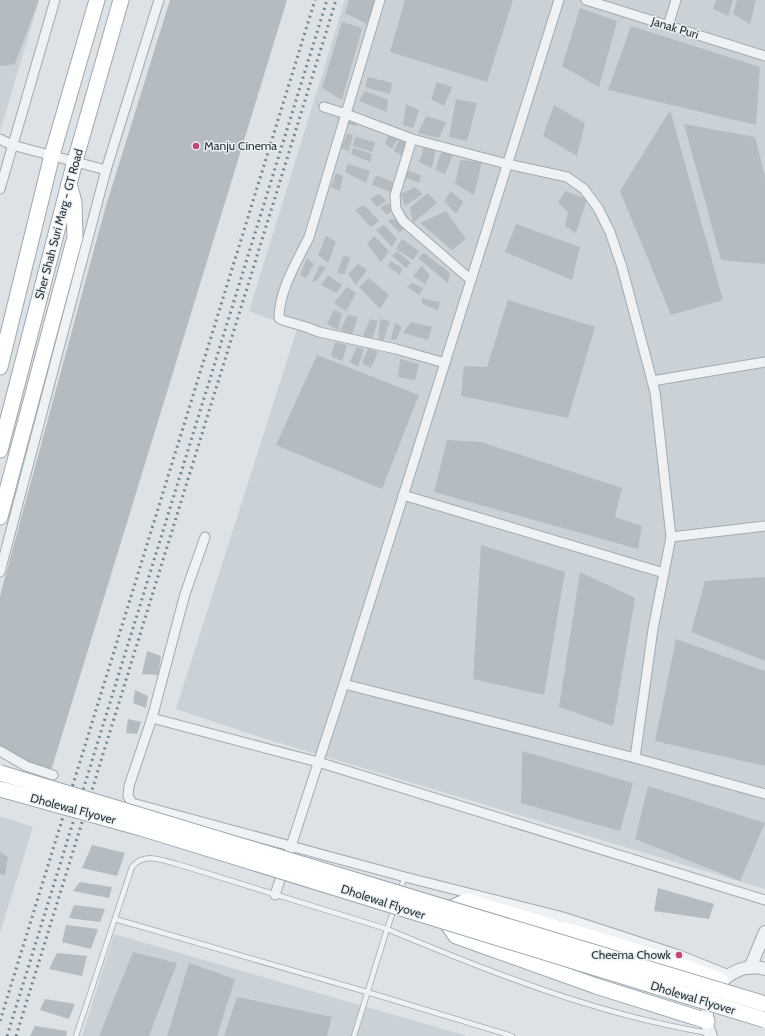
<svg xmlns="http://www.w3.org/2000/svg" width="765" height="1036" font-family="Cabin,sans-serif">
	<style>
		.built { fill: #cad2d7 }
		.building { fill: #b4bcc2 }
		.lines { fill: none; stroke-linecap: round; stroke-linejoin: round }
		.service-casing { stroke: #a2aaaf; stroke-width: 6 }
		.minor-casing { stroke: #a2aaaf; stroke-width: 11 }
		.tertiary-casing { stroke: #a2aaaf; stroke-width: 14 }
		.primary-casing { stroke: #9ca9b0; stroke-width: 17 }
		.service { stroke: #eef2f4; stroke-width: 4.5 }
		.minor { stroke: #eef2f4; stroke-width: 9 }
		.tertiary { stroke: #eef2f4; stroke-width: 12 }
		.primary { stroke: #fff; stroke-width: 15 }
		.rail { stroke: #77858e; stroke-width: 3; stroke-dasharray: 2 4; stroke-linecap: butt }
		.primary-bridge-casing { stroke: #9ca9b0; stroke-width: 17; stroke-linecap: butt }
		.primary-bridge { stroke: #fff; stroke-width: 15 }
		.poi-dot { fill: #c54678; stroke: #ebf1f3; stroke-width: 1.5 }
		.labels { text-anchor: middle; stroke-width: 3; stroke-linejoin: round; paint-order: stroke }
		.street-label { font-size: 12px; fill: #27333b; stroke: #ebf1f3 }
		.poi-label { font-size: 12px; fill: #27333b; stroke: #ebf1f3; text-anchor: start }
	</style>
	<rect width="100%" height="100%" fill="#dce2e5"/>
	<g class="built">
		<polygon points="0,0 39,0 0,132"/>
		<polygon points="345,0 765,0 765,889 256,736 176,709 297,329 249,311"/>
		<polygon points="0,816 33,827 0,933"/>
		<polygon points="114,934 467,1036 82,1036"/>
	</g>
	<g class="building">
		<polygon points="0,0 39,0 15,64 0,66"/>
		<polygon points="170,0 287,0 50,774 0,752 0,596 105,209"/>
		<polygon points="349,0 375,0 367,24 345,13"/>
		<polygon points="405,0 513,0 487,82 390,52"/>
		<polygon points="716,0 733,0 728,16 713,9"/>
		<polygon points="737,0 756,0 750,24 733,14"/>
		<polygon points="580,8 617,21 599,87 562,66"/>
		<polygon points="342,22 362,28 342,100 322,88"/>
		<polygon points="631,26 760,67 756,125 608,90"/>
		<polygon points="368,77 392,83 390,94 365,87"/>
		<polygon points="437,82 452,87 444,106 431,99"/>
		<polygon points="365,91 388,100 387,112 359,101"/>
		<polygon points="456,99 477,103 467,141 449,137"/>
		<polygon points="406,104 419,110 413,128 403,125"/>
		<polygon points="554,105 585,123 577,156 543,136"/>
		<polygon points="670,110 723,300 671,315 620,191"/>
		<polygon points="426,116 446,122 439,138 418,133"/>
		<polygon points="350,117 358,120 356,126 348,124"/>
		<polygon points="684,124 755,137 765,177 765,264 721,260"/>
		<polygon points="348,133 353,135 349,151 341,148"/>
		<polygon points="389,134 398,138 392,149 385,144"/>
		<polygon points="355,137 375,142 372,152 353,146"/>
		<polygon points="400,137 408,141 403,156 394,151"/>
		<polygon points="424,147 436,148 432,168 419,162"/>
		<polygon points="353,148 372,154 370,162 351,154"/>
		<polygon points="441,153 454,153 445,174 435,170"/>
		<polygon points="460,160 482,162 474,195 455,184"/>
		<polygon points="348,164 370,171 366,183 345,172"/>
		<polygon points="407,170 421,175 419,183 404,177"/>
		<polygon points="336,173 343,176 340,191 331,187"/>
		<polygon points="376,175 396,183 393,193 372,185"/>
		<polygon points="415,187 423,194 405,206 401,194"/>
		<polygon points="451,191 463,202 456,214 444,201"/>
		<polygon points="565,191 587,199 576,233 565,226 568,212 558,203"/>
		<polygon points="428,193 437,203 413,223 410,207"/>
		<polygon points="379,194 387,201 377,207 370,199"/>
		<polygon points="388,203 393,210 387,215 380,208"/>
		<polygon points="364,205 379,221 371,227 355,210"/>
		<polygon points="446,211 466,239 452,250 420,223"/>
		<polygon points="393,218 404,227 400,233 388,221"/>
		<polygon points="516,224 580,247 572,280 505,252"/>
		<polygon points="384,225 397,239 392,247 376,230"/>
		<polygon points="326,236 336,242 328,263 318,255"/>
		<polygon points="374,236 389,251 381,262 367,244"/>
		<polygon points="402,239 419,251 413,260 396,249"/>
		<polygon points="397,251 411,263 406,268 392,256"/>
		<polygon points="424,253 450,273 448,283 418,258"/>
		<polygon points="344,255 350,258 345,274 337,273"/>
		<polygon points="307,258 314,264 306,278 300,275"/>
		<polygon points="391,261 402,268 400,275 388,266"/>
		<polygon points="358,264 367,270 356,285 348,274"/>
		<polygon points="320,265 326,268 316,281 312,282"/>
		<polygon points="422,266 430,276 425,284 413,276"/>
		<polygon points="328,275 342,285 336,293 321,285"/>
		<polygon points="369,278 389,295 380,309 359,287"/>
		<polygon points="412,283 424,288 419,295 407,287"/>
		<polygon points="347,287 356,293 346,311 334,303"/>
		<polygon points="422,298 440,302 438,310 422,304"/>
		<polygon points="508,300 595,327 568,418 461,396 464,366 487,367"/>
		<polygon points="334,310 342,313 338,330 327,324"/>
		<polygon points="348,315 358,317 351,337 340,329"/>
		<polygon points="370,319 378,321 372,339 363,336"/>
		<polygon points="380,319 390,321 383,342 378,340"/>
		<polygon points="411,322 432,327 428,340 403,333"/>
		<polygon points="395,323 402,327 396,340 391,339"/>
		<polygon points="335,342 347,345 342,361 331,356"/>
		<polygon points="357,347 364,349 358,367 350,362"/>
		<polygon points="368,348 378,352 371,368 362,363"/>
		<polygon points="317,355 419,395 382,489 276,445"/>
		<polygon points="400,359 419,364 415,380 398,377"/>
		<polygon points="447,440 481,442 622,488 615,517 642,526 638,549 434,492"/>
		<polygon points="481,545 565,572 544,695 473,679"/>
		<polygon points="580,572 635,598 613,726 559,707"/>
		<polygon points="765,577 765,661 691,632 705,581"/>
		<polygon points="676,639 765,671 765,766 655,741"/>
		<polygon points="147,651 161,656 158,675 142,674"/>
		<polygon points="135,690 148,696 146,708 133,703"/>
		<polygon points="128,719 141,722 137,734 126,733"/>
		<polygon points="522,751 633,783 620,831 521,803"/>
		<polygon points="648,786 765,823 740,881 635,839"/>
		<polygon points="92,845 125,853 117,876 82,868"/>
		<polygon points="0,852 8,857 5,875 0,874"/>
		<polygon points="80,882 112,887 109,898 73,891"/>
		<polygon points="658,888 714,904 709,919 654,911"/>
		<polygon points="74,905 105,909 100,922 69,918"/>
		<polygon points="66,925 98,929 91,949 62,942"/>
		<polygon points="133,952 177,963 149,1036 99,1036"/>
		<polygon points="57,953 87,956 82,976 49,969"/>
		<polygon points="189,963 235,979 217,1036 167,1036"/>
		<polygon points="237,997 332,1017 327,1036 224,1036"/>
		<polygon points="45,999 75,1004 69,1019 40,1010"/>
		<polygon points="35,1026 67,1031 66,1036 30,1036"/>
	</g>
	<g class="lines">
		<defs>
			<g id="service">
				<polyline points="399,892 405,877"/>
				<path d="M 394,909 L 387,929 C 492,973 596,1014 708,1033"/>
				<polyline points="115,919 367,992 512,1036"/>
				<path d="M 76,1036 L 132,867 C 144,852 161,860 177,864 L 387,929 L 354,1036"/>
			</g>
			<g id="minor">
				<path d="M 380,0 L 309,237 C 297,262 279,290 279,318 L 282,320 L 306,327 L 319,332 L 396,349 L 445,363"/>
				<polyline points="586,0 765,56"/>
				<polyline points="668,26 676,0"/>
				<polyline points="324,107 346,114 412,139 507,164 567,177 584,189 598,208 610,232 622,267 655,392 671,537 653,629 635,758"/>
				<polyline points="0,139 12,145 106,170 159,0"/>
				<polyline points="412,139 395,195 396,209 403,221 471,280"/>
				<polyline points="0,189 55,0"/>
				<polyline points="652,381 765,362"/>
				<polyline points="403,495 664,573"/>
				<polyline points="671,537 765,526"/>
				<polyline points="0,572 106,170"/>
				<polyline points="344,684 635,758 765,794"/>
				<polyline points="152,718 185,594 205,537"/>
				<polyline points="0,751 26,766 53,775"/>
				<polyline points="275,895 344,684 559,0"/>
				<polyline points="729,975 679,955 563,917 405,877 132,803 128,796 129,786 152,718 318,762 765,900"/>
			</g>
			<g id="tertiary">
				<polyline points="750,968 765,932"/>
				<path d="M 711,1036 C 695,1003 728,958 765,969"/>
			</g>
			<g id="primary">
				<polyline points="0,367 52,155 97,0"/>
				<polyline points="0,450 75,161 121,0"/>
				<polyline points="0,517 75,237 74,202 69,184"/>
				<path d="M 451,908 L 467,901 C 552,928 639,948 721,981"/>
				<polyline points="446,922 456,936 596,986 707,1021"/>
			</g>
		</defs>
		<use href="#service" class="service-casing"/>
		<use href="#minor" class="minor-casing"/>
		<use href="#tertiary" class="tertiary-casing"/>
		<use href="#primary" class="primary-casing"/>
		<use href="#service" class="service"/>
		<use href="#minor" class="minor"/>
		<use href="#tertiary" class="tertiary"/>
		<use href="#primary" class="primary"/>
		<g class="rail">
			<polyline points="0,1021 315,0"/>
			<polyline points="7,1036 327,0"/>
			<polyline points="16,1036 336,0"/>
		</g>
		<defs>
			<g id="primary-bridge">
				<polyline points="0,773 765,1004"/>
				<polyline points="0,789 141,828 765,1020"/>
			</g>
		</defs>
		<use href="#primary-bridge" class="primary-bridge-casing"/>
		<use href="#primary-bridge" class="primary-bridge"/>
	</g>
	<g class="poi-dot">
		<circle cx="196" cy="146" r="4"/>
		<circle cx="679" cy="955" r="4"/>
	</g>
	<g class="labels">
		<g class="street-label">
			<text transform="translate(675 28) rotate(17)" y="4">Janak Puri</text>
			<text transform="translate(59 224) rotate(-75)" y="4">Sher Shah Suri Marg - GT Road</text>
			<text transform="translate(73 809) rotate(15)" y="4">Dholewal Flyover</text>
			<text transform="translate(383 902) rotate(18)" y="4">Dholewal Flyover</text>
			<text transform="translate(693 998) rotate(17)" y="4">Dholewal Flyover</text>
		</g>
		<g class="poi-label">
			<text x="204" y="150">Manju Cinema</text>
			<text x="671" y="959" text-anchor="end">Cheema Chowk</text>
		</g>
	</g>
</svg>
